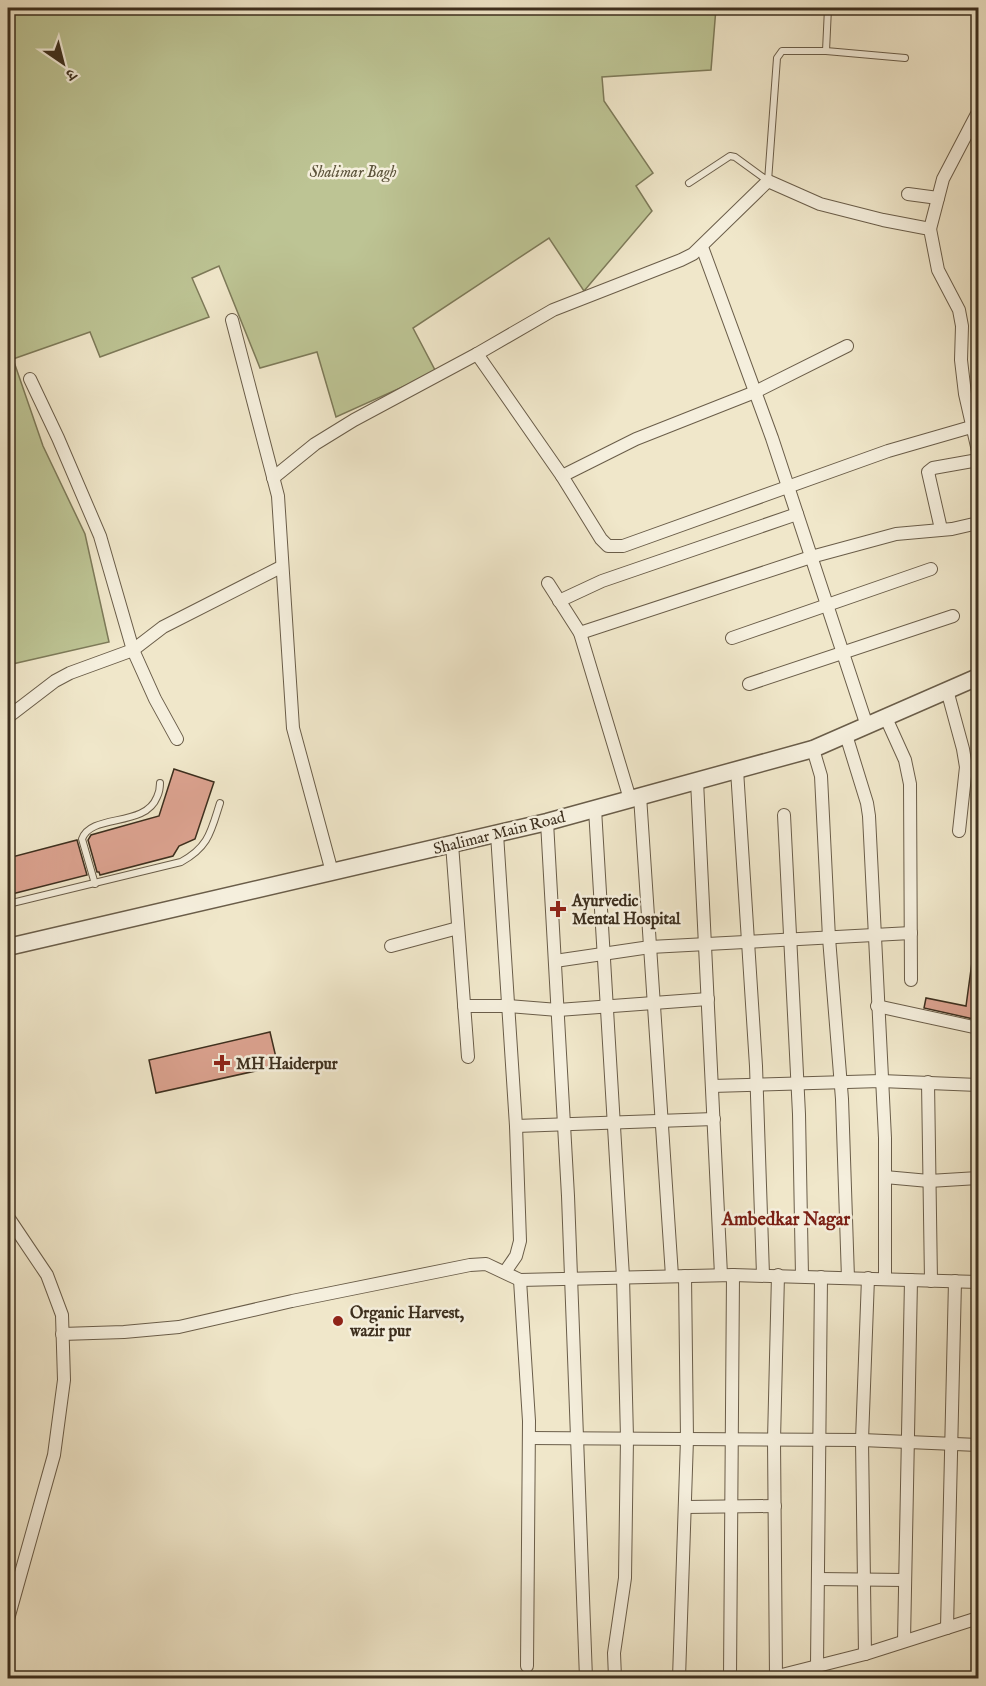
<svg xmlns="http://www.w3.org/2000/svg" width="986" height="1686" font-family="'IM FELL English','Noto Serif Devanagari',serif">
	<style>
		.green { fill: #bdc494; stroke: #7d7a59; stroke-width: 1.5 }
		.building { fill: #dba28f; stroke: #3d2f1e; stroke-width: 1.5 }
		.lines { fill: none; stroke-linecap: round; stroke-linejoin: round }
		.service-casing { stroke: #6a5d49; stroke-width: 8 }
		.minor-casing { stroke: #6a5d49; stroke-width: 14 }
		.tertiary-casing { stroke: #6a5d49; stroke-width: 19 }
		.service { stroke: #f5efdd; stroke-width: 6 }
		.minor { stroke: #f5efdd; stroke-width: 12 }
		.tertiary { stroke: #f5efdd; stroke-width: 16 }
		.poi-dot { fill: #8f2418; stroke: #f5efdd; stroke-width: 2 }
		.labels { text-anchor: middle; stroke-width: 5; stroke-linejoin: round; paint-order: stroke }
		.park-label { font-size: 16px; font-style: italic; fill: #5d543c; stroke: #f5efdd }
		.street-label { font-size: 16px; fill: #3d2f1e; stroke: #f5efdd }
		.poi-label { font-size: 16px; font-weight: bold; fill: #3d2f1e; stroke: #f5efdd; text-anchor: start }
		.neighbourhood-label { font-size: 18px; font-weight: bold; fill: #7a1f14; stroke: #f5efdd }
	</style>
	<rect width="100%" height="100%" fill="#f0e7ca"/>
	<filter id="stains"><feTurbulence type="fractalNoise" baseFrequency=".00333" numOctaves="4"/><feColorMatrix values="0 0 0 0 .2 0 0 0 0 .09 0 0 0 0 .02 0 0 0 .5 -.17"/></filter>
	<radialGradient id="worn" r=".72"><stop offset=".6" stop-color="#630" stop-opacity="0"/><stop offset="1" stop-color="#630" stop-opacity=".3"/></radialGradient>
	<polygon class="green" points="8,8 716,8 711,70 602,77 604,101 653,173 636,186 652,211 584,291 549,238 413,328 436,372 336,417 317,352 260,368 219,266 192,278 209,317 100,357 90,332 13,359 43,446 85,534 109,642 8,665"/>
	<g class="building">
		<polygon points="174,769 214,782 195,839 179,846 173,856 100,875 99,872 97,872 88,840 91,835 159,816"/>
		<polygon points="77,840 87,875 8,895 8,858"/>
		<polygon points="972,962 978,963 978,1020 924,1008 926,998 966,1006"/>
		<polygon points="270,1032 278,1066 156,1093 149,1060"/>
	</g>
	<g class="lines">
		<defs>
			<g id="service">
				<polyline points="826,51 828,8"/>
				<polyline points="689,183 730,156 735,157 768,181 777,58 782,51 826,51 905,58"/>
				<path d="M 95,884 L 82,839 C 91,813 145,828 157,797 C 159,793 160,787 160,783"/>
				<path d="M 8,904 L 181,862 C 209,847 211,831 220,803"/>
			</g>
			<g id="minor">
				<polyline points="908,194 938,198"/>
				<polyline points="930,229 943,179 978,112"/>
				<polyline points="702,247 772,438 867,726"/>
				<polyline points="232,320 278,496 293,728 332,872"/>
				<polyline points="477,354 562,476 601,539 608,546 623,546 888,451 978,425"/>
				<polyline points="30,379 58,438 100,536 133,650 155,699 177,739"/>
				<polyline points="562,476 636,439 755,392 847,346"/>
				<polyline points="273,478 315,444 354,420 477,354 553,310 681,260 693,254 768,181 820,204 883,220 930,229 938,270 959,310 962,326 961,360 965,394 978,451"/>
				<polyline points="941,529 928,472 933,468 978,460"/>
				<polyline points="548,583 580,633 630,799"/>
				<polyline points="559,601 602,581 797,514"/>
				<polyline points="580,633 811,557 896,534 952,529 978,523"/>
				<polyline points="732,638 931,569"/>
				<polyline points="749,684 953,616"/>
				<polyline points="947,690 963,749 966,767 959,831"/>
				<polyline points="8,717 55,681 70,673 133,650 163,627 281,567"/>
				<polyline points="886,718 905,760 910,784 911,980"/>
				<polyline points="846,735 867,803 869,816 885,1138 885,1279"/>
				<polyline points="813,749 821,776 829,938 842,1099 848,1278"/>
				<polyline points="737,770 756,1066 763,1275"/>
				<polyline points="697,781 721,1275"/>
				<polyline points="640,796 672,1276"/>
				<polyline points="595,809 623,1277 627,1438 625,1578 614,1653 615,1678"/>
				<polyline points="784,815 799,1114 802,1276"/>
				<polyline points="547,822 568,1196 586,1678"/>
				<polyline points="497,834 516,1126 520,1241 516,1256 505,1272"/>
				<polyline points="452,844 468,1057"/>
				<polyline points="391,946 458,928"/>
				<polyline points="555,961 650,947 911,933"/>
				<polyline points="464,1006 508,1006 558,1010 708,999"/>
				<polyline points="877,1006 978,1028"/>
				<polyline points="928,1082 931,1281"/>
				<polyline points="712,1086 881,1081 978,1085"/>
				<polyline points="516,1126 714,1119"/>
				<polyline points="885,1177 929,1181 978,1178"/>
				<polyline points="8,1217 47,1275 62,1315 64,1380 54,1455 8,1619"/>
				<polyline points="520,1280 529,1421 527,1666"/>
				<polyline points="62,1334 124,1332 179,1327 292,1301 470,1265 486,1264 520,1280 733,1275 978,1282"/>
				<polyline points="529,1438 862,1440 978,1445"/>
				<polyline points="686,1507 775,1506"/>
				<polyline points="818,1579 905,1580"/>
				<polyline points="947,1628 955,1281"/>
				<polyline points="904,1641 911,1280"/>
				<polyline points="865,1654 862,1440 868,1278"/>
				<polyline points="817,1666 821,1277"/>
				<polyline points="776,1677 774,1440 778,1275"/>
				<polyline points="679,1678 687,1439 685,1276"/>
				<polyline points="730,1678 733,1275"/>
				<polyline points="770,1678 865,1654 978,1618"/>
			</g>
			<polyline id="tertiary" points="8,947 547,822 813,749 978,677"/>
		</defs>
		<use href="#service" class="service-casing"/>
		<use href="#minor" class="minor-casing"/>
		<use href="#tertiary" class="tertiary-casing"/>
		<use href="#service" class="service"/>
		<use href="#minor" class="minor"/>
		<use href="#tertiary" class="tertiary"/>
	</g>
	<g class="poi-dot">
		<path d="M555 900h6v6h6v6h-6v6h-6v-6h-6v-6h6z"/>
		<path d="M219 1054h6v6h6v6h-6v6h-6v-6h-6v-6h6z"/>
		<circle cx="338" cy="1321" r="6"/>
	</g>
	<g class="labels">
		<g class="park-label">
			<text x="353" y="177">Shalimar Bagh</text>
		</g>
		<g class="street-label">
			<text transform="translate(499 832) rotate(-14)" y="6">Shalimar Main Road</text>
		</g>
		<g class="poi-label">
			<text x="572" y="906">Ayurvedic<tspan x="572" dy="18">Mental Hospital</tspan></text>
			<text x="236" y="1069">MH Haiderpur</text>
			<text x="350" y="1318">Organic Harvest,<tspan x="350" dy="18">wazir pur</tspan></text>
		</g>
		<g class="neighbourhood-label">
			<text x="786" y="1225">Ambedkar Nagar</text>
		</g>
	</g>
	<rect width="986" height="1686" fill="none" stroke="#f0e7ca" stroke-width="30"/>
	<rect x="9" y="9" width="968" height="1668" fill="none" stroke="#3d2f1e" stroke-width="3"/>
	<rect x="15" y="15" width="956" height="1656" fill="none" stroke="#3d2f1e" stroke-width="1.5"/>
	<g transform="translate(63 63) rotate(145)" stroke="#f5efdd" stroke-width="4.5" paint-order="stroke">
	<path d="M0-4.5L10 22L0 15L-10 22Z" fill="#3d2f1e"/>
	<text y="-9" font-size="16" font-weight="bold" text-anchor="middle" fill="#3d2f1e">उ</text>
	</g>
	<rect width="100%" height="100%" filter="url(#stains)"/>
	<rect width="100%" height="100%" fill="url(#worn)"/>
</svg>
